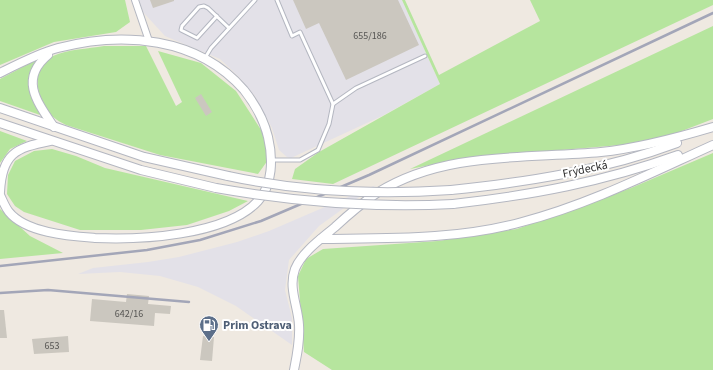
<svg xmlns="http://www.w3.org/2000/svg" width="713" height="370" font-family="'Source Sans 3',sans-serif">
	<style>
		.industrial { fill: #e3e1e8 }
		.green { fill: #b6e59e }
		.building { fill: #cbc7bf }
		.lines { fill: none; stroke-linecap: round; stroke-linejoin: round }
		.lane-casing { stroke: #b4b7c1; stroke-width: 5 }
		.street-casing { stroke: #b4b7c1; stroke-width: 8 }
		.secondary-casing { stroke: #b4b7c1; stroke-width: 10 }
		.lane { stroke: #fff; stroke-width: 3 }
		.street { stroke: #fff; stroke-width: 6 }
		.secondary { stroke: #fff; stroke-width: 8 }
		.rail { stroke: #a3a6b8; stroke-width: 2.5 }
		.secondary-bridge-casing { stroke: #b4b7c1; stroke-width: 10; stroke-linecap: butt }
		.secondary-bridge { stroke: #fff; stroke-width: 8 }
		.labels { text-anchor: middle; stroke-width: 4; stroke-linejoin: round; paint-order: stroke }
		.number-label { font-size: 10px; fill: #555452 }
		.street-label { font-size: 12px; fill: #2e2e2e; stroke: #fff }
		.service-label { font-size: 12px; font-weight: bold; fill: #4e5e75; stroke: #fff; text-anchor: start }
	</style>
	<rect width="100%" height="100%" fill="#efe9e1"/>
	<g class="industrial">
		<polygon points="139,0 402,0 440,84 382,116 291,158 287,157 279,150 272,128 255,96 239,77 220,59 165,36 143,12"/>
		<polygon points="376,185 319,226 289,260 285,290 292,318 292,345 236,306 198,287 160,276 120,272 78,274 93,268 148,262 179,257 237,242 269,231"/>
	</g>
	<g class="green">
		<polygon points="0,0 125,0 130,22 116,32 54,42 0,65"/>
		<polygon points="402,0 405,0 439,75 540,21 530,0 713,0 713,5 333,184 292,179 295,169 319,152 440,84"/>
		<polygon points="713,26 713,119 674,134 644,143 466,158 410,169"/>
		<path d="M 104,46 L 146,46 L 176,106 L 182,102 L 158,51 L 201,63 L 236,91 L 265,136 L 268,160 L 258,174 L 160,155 L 66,125 C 60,122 53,118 49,112 C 36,97 30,66 53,56 C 68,49 88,49 104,46 Z"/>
		<path d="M 36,60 C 24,86 30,91 40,115 L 0,101 L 0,79 Z"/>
		<polygon points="0,131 27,141 10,149 0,163"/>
		<polygon points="52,149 76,156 105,168 248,201 229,211 187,225 141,230 80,230 24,212 15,206 7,194 8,175 15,161 34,151"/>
		<polygon points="713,153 713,370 332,370 304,352 298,276 306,259 323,249 438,241 517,229 631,188"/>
		<polygon points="0,209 30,236 63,253 0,259"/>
	</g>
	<g class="building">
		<polygon points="150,0 174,0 174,1 153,8"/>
		<polygon points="293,0 398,0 419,45 346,80 319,23 306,29"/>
		<polygon points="201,94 212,112 206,116 195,98"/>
		<polygon points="127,294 149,296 148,304 171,306 170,314 155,313 154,326 90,321 92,299 126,302"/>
		<polygon points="0,310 4,310 7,338 0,338"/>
		<polygon points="68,336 69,352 34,354 32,339"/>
		<polygon points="203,336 214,337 212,361 200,360"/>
	</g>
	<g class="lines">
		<defs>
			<g id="lane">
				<polyline points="217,16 197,38 181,30 182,26 199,7 204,6 208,8 229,28"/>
				<polyline points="205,58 211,48 255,0"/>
				<polyline points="333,104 356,88 425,56"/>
				<polyline points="271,160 300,160 318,150 329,124 333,104 300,32 292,36 277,0"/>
			</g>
			<polyline id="street" points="135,0 149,41"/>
			<g id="secondary">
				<path d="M 48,55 C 19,79 37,102 54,127"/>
				<path d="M 0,73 C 18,64 39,53 58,48 C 123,31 198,37 244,90 C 255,104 264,120 268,137 C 273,158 273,185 258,201 C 226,236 139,240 95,238 C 70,236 26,233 9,212 C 5,207 3,201 0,195"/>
				<polyline points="0,108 144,157 228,176"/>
				<polyline points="0,123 141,170 216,188"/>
				<path d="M 451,190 C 528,182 605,170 677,143"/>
				<path d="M 0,192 C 2,154 15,148 50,141"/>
				<path d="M 453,204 C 532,195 603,182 678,155"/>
				<path d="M 321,239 C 388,238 456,240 522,222 C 588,205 651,173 713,145"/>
				<path d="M 294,370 C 297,355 300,341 299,325 C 298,306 288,288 295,269 C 302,252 321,239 335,227 C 348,215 362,203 377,193 C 444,151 525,159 601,152 C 639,148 676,138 713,127"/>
			</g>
		</defs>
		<use href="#lane" class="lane-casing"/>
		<use href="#street" class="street-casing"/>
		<use href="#secondary" class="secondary-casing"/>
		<use href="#lane" class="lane"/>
		<use href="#street" class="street"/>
		<use href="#secondary" class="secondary"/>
		<g class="rail">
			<polyline points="0,266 147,250 200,240 261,221 369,175 713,13"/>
			<polyline points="0,293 48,290 189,302"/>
		</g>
		<defs>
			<g id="secondary-bridge">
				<path d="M 228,176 C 302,192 376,195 451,190"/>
				<path d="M 216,188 C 295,202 372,208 453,204"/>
			</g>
		</defs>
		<use href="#secondary-bridge" class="secondary-bridge-casing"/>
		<use href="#secondary-bridge" class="secondary-bridge"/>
	</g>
	<defs>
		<symbol id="fuel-pin" viewBox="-11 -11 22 30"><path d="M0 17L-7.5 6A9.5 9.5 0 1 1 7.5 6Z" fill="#5c6f8a" stroke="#fff"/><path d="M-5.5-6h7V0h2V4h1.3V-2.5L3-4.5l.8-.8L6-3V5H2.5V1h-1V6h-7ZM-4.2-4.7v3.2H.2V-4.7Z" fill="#fff"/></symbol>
	</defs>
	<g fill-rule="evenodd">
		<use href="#fuel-pin" x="198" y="314" width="22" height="30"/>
	</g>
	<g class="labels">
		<g class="number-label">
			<text x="370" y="39">655/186</text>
			<text x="129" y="317">642/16</text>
			<text x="52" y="349">653</text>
		</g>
		<g class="street-label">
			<text transform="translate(585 169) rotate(-12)" y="4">Frýdecká</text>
		</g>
		<g class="service-label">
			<text x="223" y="329">Prim Ostrava</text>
		</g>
	</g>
</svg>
